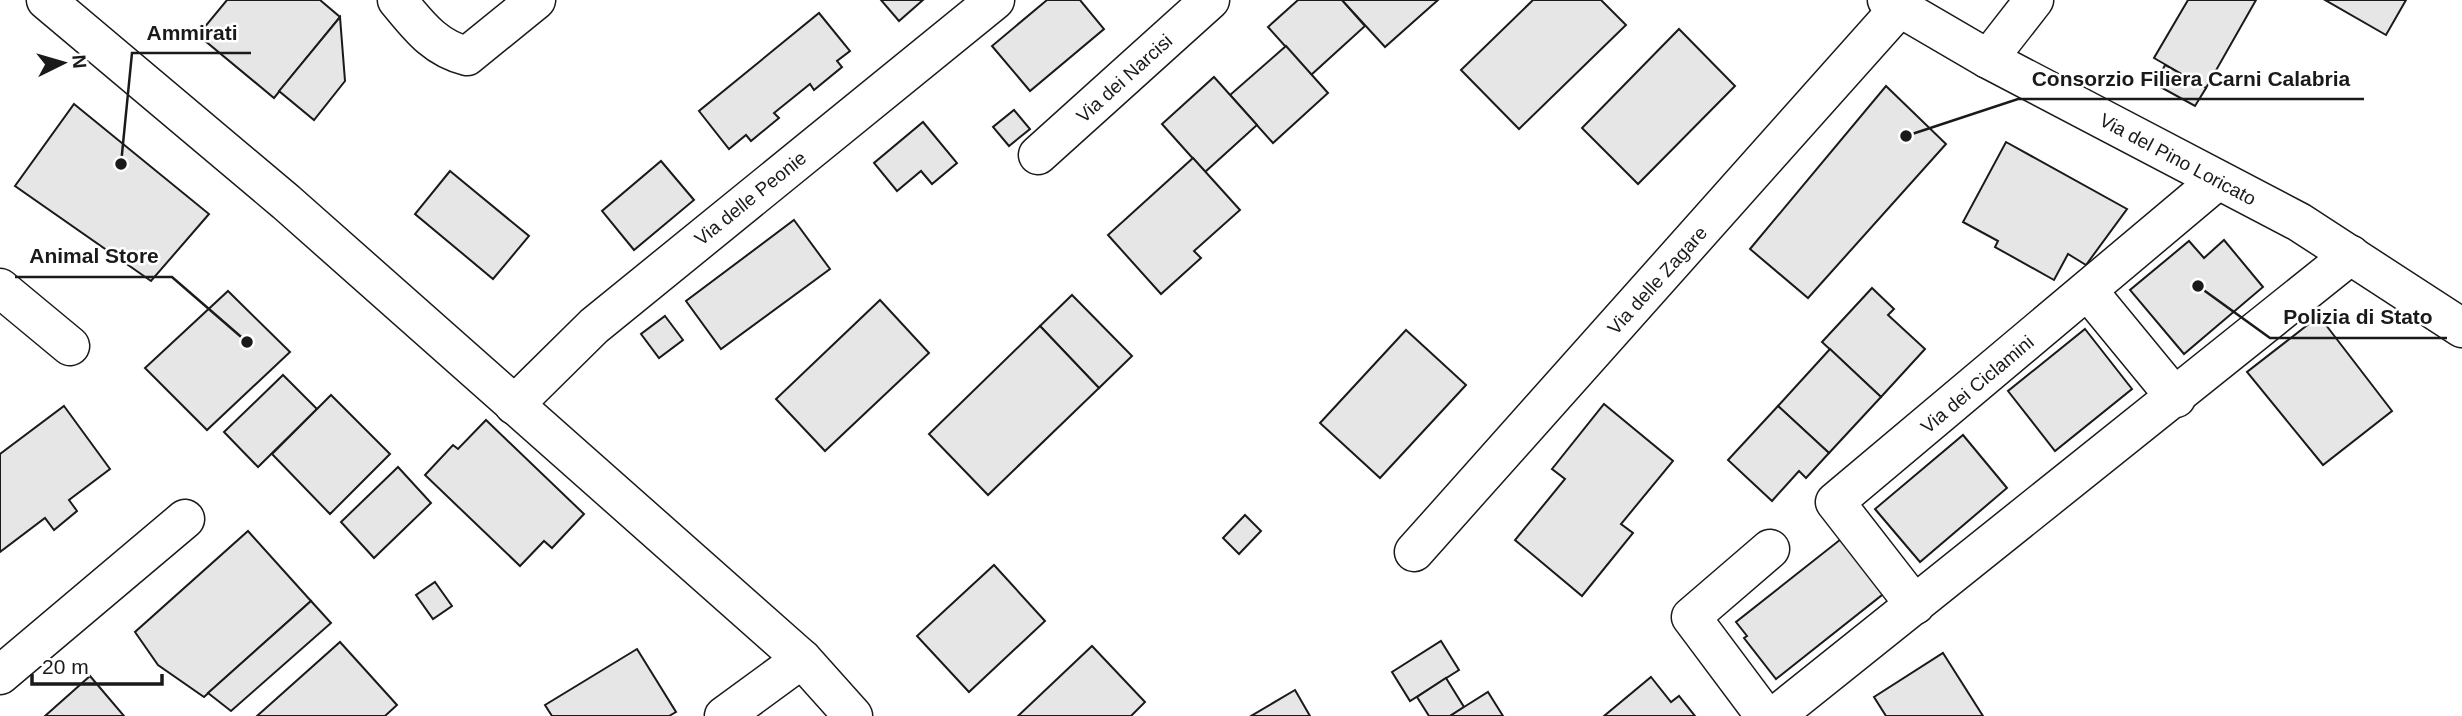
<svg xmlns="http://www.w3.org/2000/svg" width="2462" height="716" font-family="Helvetica,sans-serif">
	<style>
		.building { fill: #e6e6e6; stroke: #1a1a1a; stroke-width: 2 }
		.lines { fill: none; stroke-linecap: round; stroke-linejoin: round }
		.minor-casing { stroke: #1a1a1a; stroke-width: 41 }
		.tertiary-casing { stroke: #1a1a1a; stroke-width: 41 }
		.minor { stroke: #fff; stroke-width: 38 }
		.tertiary { stroke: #fff; stroke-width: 38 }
		.labels { text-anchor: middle; stroke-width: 5; stroke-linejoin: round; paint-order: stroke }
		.street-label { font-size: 19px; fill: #1a1a1a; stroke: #fff }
		.leader { fill: none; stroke: #1a1a1a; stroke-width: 2.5 }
		.callout-dot { fill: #1a1a1a; stroke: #fff; stroke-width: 2.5 }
		.callout-label { font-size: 21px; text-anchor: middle; font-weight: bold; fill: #1a1a1a; stroke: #fff; stroke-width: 5; stroke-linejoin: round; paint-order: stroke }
	</style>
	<rect width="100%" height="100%" fill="#fff"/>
	<g class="building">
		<polygon points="227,0 320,0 340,17 274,98 198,35"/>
		<polygon points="881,0 923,0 899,21"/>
		<polygon points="1047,0 1080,0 1104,29 1030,91 992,46"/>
		<polygon points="1298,0 1342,0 1365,26 1311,75 1268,27"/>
		<polygon points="1342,0 1438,0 1385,47"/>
		<polygon points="1533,0 1601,0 1626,25 1519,129 1461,70"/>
		<polygon points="2188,0 2256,0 2206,88 2154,58"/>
		<polygon points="2325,0 2406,0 2386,35"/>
		<polygon points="819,13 850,51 837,61 842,67 814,90 810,84 774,113 779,118 751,141 746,135 729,149 699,111"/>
		<polygon points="340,17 345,81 314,120 279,91"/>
		<polygon points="1679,29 1735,86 1638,184 1582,128"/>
		<polygon points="1286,46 1328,93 1273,143 1230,95"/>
		<polygon points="2165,65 2206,88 2195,106 2155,84"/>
		<polygon points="1214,77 1257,125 1205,172 1162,124"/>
		<polygon points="1886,86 1946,144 1808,298 1750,249"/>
		<polygon points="74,104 209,214 151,281 15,186"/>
		<polygon points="1014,110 1030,129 1009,146 993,127"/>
		<polygon points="923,122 957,163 932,184 921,171 897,191 874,163"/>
		<polygon points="2006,142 2127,209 2086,265 2068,254 2054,280 1995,247 1998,241 1963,222"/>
		<polygon points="1193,158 1240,210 1194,251 1201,258 1161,294 1108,235"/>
		<polygon points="661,161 694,200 634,250 602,211"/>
		<polygon points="450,171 529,236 493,279 415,214"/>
		<polygon points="794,220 830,269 721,349 686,301"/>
		<polygon points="2224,240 2263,287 2184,354 2130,290 2189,241 2204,258"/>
		<polygon points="1872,288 1894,309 1888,315 1925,349 1881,397 1822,342"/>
		<polygon points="228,291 290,352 207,430 145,368"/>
		<polygon points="1072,295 1132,356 1099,388 1040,326"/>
		<polygon points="880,300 929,353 825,451 776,399"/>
		<polygon points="665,316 683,340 659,358 641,334"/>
		<polygon points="2319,316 2392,411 2323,465 2247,372"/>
		<polygon points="1040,326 1099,388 988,495 929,434"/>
		<polygon points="2085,329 2132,389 2055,451 2008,391"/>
		<polygon points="1406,330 1466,385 1380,478 1320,423"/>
		<polygon points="1830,349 1881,397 1829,453 1778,406"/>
		<polygon points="283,375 317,409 258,467 224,432"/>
		<polygon points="331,395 390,454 330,514 272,454"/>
		<polygon points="1604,404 1673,461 1621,524 1633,533 1582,596 1515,540 1565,479 1552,469"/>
		<polygon points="64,406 110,469 69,500 77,511 54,530 45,518 0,552 0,454"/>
		<polygon points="1778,406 1829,453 1806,478 1799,471 1772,501 1728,460"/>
		<polygon points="486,420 584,514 552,548 544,541 520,566 425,475 453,445 458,449"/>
		<polygon points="1963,435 2007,488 1920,562 1875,509"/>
		<polygon points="398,467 431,503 374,558 341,522"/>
		<polygon points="1245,515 1261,531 1239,554 1223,538"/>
		<polygon points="248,531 311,601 204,697 158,665 135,632"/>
		<polygon points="1841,539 1887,591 1776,679 1744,638 1747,636 1736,622"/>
		<polygon points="994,565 1045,621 969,692 917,636"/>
		<polygon points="435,582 452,606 433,619 416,595"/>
		<polygon points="311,601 331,623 231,711 208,693"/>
		<polygon points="1441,641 1459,670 1410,701 1392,672"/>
		<polygon points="340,642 397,705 385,716 257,716"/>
		<polygon points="1092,646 1145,702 1131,716 1018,716"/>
		<polygon points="637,649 676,712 669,716 552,716 545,705"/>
		<polygon points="1943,653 1983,716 1886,716 1874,697"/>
		<polygon points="90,676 124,716 45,716"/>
		<polygon points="1651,677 1671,702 1679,696 1695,716 1604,716"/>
		<polygon points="1446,678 1464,707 1450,716 1429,716 1417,697"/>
		<polygon points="1295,690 1310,716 1251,716"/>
		<polygon points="1488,692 1503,716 1450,716 1464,707"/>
	</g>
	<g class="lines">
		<defs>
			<g id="minor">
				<path d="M 397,0 C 418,25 434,48 467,56 L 536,0"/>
				<polyline points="1887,0 1988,59 2299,222 2462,328"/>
				<polyline points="1988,59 2034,0"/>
				<polyline points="1038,155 1210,0"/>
				<polyline points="0,288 70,346"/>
				<polyline points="2088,291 2176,398"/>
				<polyline points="514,405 594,326 995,0"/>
				<polyline points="1414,552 1900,7"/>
				<polyline points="1915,605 1835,502 2218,180"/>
				<polyline points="0,675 185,519"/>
				<polyline points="724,716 802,659"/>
				<polyline points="1765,716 1691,617 1770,549"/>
				<polyline points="1775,716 2351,255"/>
			</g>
			<polyline id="tertiary" points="46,0 286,202 802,659 853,716"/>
		</defs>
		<use href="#minor" class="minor-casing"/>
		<use href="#tertiary" class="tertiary-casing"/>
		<use href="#minor" class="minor"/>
		<use href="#tertiary" class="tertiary"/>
	</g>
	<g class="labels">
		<g class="street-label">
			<text transform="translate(1124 78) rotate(-42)" y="7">Via dei Narcisi</text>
			<text transform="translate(2178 159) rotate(28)" y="7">Via del Pino Loricato</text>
			<text transform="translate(750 198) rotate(-39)" y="7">Via delle Peonie</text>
			<text transform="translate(1657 280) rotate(-48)" y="7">Via delle Zagare</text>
			<text transform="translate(1977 384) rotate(-40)" y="7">Via dei Ciclamini</text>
		</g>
	</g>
	<path class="leader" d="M121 164L132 53H251M1906 136L2018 99H2364M247 342L172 277H15M2198 286L2270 338H2447"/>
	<g class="callout-dot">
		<circle cx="121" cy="164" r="7"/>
		<circle cx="1906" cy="136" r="7"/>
		<circle cx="247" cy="342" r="7"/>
		<circle cx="2198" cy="286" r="7"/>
	</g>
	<g class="callout-label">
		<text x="192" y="40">Ammirati</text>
		<text x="2191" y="86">Consorzio Filiera Carni Calabria</text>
		<text x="94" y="263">Animal Store</text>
		<text x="2358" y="324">Polizia di Stato</text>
	</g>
	<g transform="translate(63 63) rotate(85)" stroke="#ffffff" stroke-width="5" paint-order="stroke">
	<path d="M0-5L12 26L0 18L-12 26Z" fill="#1a1a1a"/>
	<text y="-10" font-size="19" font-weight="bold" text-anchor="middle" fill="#1a1a1a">N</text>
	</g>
	<path d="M32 674v10h130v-10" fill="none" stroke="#1a1a1a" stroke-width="3.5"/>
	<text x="42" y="674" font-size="21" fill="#1a1a1a" stroke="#ffffff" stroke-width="5" paint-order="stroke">20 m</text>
</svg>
